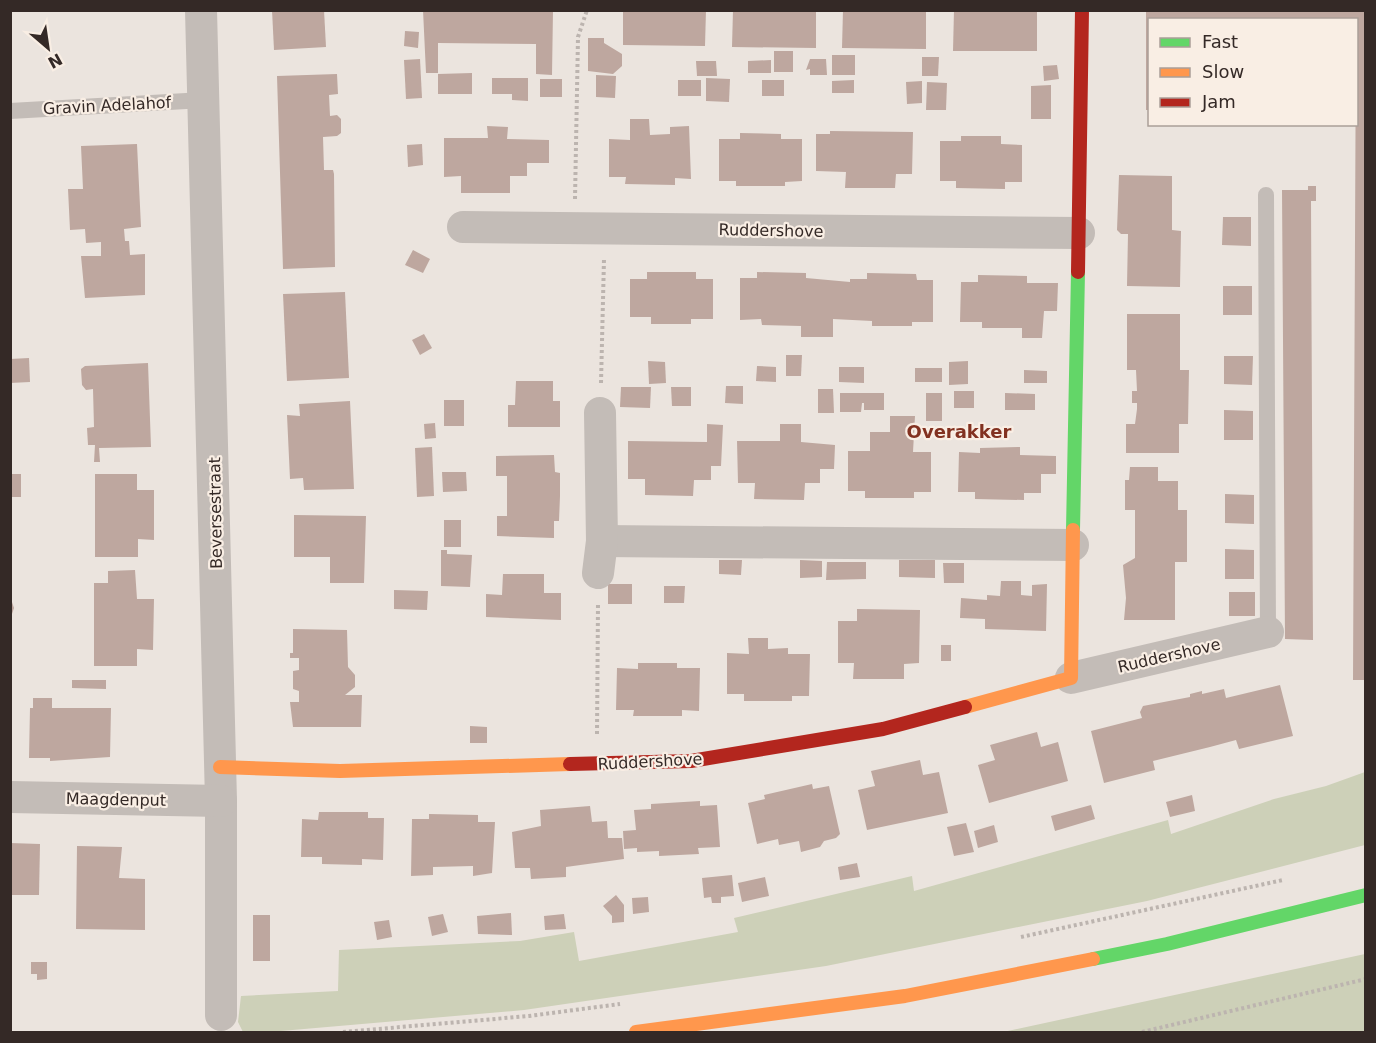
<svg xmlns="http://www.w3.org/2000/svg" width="1376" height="1043" font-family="'DejaVu Sans',sans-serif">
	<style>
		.green { fill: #cdd0b8 }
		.building { fill: #bea79f }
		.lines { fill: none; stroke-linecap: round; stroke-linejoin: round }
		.path { stroke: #bcb4af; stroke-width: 4; stroke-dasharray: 3 3; stroke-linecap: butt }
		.lane { stroke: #c3bcb7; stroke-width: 16 }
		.street { stroke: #c3bcb7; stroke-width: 32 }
		.fast { stroke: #63d668; stroke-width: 14 }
		.slow { stroke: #ff974d; stroke-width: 14 }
		.jam { stroke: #b3261e; stroke-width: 14 }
		.labels { text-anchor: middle; stroke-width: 4.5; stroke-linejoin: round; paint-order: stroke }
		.street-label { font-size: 16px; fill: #342926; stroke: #f9eee4 }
		.neighbourhood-label { font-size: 18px; font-weight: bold; fill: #823120; stroke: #f9eee4 }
	</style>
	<rect width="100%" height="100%" fill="#ebe4de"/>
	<g class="green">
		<polygon points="1365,772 1365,845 1147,901 826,966 524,1010 281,1031 243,1032 238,1022 241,996 338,991 339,950 520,941 574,932 579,961 738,932 734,918 912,876 914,891 1168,820 1171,834 1274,799 1326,786"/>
		<polygon points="1365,954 1365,1032 1003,1032"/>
	</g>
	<g class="building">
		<polygon points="272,10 324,10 326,47 274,50"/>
		<polygon points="423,10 553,10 552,75 536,74 536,44 438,43 438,73 426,73"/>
		<polygon points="623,10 706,10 705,46 623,45"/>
		<polygon points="733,10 816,10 816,48 732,47"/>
		<polygon points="843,10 926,10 926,49 842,48"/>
		<polygon points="954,10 1037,10 1037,51 953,51"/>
		<polygon points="1146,10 1365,10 1365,680 1353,680 1356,20 1149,20 1149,110 1146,110"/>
		<polygon points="405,31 419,32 418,48 404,46"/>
		<polygon points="588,38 604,38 604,43 622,54 622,66 613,74 588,71"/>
		<rect x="774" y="51" width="19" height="21"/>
		<rect x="832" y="55" width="23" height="20"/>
		<polygon points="922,57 939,57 938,76 922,76"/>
		<polygon points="420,59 422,98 406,99 404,60"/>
		<polygon points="810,59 826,59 827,75 810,75 810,69 806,70"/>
		<polygon points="771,60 771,73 748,73 748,61"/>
		<polygon points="696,61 716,61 717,76 697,76"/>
		<polygon points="1057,65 1059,79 1044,81 1043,66"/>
		<polygon points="472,73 472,94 438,94 438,74"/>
		<polygon points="337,74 338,94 329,95 330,116 337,115 341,119 341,133 337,136 323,137 324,170 333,170 334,174 335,267 283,269 277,76"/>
		<polygon points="596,75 616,76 615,98 596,97"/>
		<polygon points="492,78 528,78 528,101 512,100 512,94 492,94"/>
		<polygon points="706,78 730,79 729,102 706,101"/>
		<rect x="540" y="79" width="22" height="18"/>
		<rect x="678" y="80" width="23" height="16"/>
		<rect x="762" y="80" width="22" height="16"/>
		<polygon points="854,80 854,93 832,93 832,81"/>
		<polygon points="922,81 922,103 907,104 906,82"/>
		<polygon points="927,82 947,83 946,110 926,110"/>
		<polygon points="1051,85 1051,119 1031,119 1031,86"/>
		<polygon points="630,119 649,119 650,135 670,134 670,127 689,126 691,179 675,178 675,185 625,184 626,177 609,177 609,139 630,140"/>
		<polygon points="487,126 508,127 507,139 549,140 549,163 527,163 527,176 510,176 510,193 461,193 461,176 444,177 444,138 488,138"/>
		<polygon points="830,131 913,132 912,174 896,174 895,188 845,188 846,172 816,171 816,134 830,134"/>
		<polygon points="740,133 781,134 781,139 802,139 802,181 785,182 785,186 736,186 736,181 719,181 719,139 740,139"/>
		<polygon points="961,136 1001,136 1001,144 1022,145 1022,182 1005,182 1005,189 956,188 956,181 940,181 940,141 961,141"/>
		<polygon points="137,144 141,227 124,229 125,241 129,241 130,255 145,254 145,295 85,298 81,256 101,256 101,242 86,243 85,229 70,230 68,189 83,189 81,146"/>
		<polygon points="422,144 423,165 408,167 407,145"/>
		<polygon points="1119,175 1172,176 1172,230 1181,231 1180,287 1127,286 1128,234 1121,234 1117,230"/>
		<polygon points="1308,186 1316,186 1316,201 1311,201 1313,640 1285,639 1282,190 1308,190"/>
		<polygon points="1223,217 1251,217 1251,246 1222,245"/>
		<polygon points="413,250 430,259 423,273 405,265"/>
		<polygon points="647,272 696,272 696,279 713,279 713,319 691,319 691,324 651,324 651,317 630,317 630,279 647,279"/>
		<polygon points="757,272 806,273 806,278 850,282 850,279 867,279 867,273 916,274 917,280 933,280 933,322 912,322 912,326 872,326 872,321 833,319 833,337 801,337 801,326 762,325 761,319 740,320 740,278 757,278"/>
		<polygon points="978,275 1027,276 1027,283 1058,283 1057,311 1044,311 1042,338 1022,338 1022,328 982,328 982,322 960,322 961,282 978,282"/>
		<rect x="1223" y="286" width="29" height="29"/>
		<polygon points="345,292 349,378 287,381 283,294"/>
		<polygon points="1127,314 1180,314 1180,370 1189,370 1188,424 1179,424 1179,453 1126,453 1126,424 1135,424 1137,409 1137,403 1132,403 1132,391 1137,391 1136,370 1127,370"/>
		<polygon points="424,334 432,348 420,355 412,340"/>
		<polygon points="786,355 802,355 801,376 786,376"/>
		<polygon points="1224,356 1253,356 1252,385 1224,384"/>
		<polygon points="29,358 30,382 10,383 10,359"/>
		<polygon points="648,361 665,362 666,383 649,384"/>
		<polygon points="968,361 968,384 949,385 949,362"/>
		<polygon points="148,363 151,447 99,448 100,462 94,462 95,445 88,445 87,428 94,427 93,389 86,390 82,385 81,369 85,366"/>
		<polygon points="757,366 776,367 776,382 756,381"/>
		<polygon points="839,367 864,367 864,383 839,382"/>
		<rect x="915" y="368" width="27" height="14"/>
		<polygon points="1024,370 1047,371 1047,383 1024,383"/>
		<polygon points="516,381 553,381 553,401 560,401 560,427 508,427 508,405 515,405"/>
		<polygon points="726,386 743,386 743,404 725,403"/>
		<polygon points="621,387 651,387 650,408 620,407"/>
		<polygon points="671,387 691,387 691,406 672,406"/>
		<polygon points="818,389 833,389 834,413 818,413"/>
		<rect x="954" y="391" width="20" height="17"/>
		<polygon points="840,393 884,393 884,410 864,410 864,403 862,403 861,412 840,412"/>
		<rect x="926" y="393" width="16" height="28"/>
		<polygon points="1005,393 1035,394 1035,410 1005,410"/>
		<rect x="444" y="400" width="20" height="26"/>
		<polygon points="350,401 354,489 304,490 303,478 290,479 287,415 300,416 299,404"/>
		<polygon points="1224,410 1253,411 1253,440 1224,440"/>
		<polygon points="890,416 915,416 913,452 931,452 931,492 914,492 914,498 865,498 865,491 848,491 848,451 870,451 870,432 890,432"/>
		<polygon points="435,423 436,438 425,439 424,424"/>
		<polygon points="707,424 723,425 721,466 711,466 711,480 694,480 693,496 645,495 645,479 628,479 628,441 707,442"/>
		<polygon points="780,424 801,424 801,442 835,445 834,469 820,469 820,483 805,483 804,500 754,499 755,483 738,483 737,441 780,441"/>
		<polygon points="432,447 434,496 417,497 415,448"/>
		<polygon points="1020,447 1020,455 1056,456 1056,474 1041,474 1041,493 1024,493 1024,500 975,499 975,492 958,492 959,452 980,453 980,448"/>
		<polygon points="554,455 555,472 560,473 560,496 559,521 554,521 554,538 497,536 497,516 507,516 507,476 496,476 496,456"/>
		<polygon points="1130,467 1158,467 1158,481 1178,481 1178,510 1187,510 1187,562 1175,562 1175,620 1124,620 1126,598 1123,565 1135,558 1135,510 1125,510 1125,480 1129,480"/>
		<polygon points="442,472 466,472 467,491 443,492"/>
		<rect x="10" y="474" width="11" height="23"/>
		<polygon points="95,474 137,474 137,490 154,490 154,540 138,539 138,557 95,557"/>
		<polygon points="1225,494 1254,495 1254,524 1225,523"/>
		<polygon points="294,515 366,516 364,583 330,583 330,557 294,557"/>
		<rect x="444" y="520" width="17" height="27"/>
		<polygon points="1225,549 1254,550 1254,579 1225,579"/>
		<polygon points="441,550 447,550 447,554 472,555 470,587 441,586"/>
		<polygon points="719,560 742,560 741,575 719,574"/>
		<polygon points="800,560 822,561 822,577 800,578"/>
		<polygon points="899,560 935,560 935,578 899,577"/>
		<polygon points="827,562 866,562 866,579 826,580"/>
		<polygon points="943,563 964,563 964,583 944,583"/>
		<polygon points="135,570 137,599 154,599 153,650 137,649 137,666 94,666 94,583 108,583 108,571"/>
		<polygon points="503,574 544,574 544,593 561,593 561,620 486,617 486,594 502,595"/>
		<polygon points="1001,581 1021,581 1021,595 1032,596 1032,585 1047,584 1046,631 985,629 985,619 960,618 961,598 987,600 987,595 1000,596"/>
		<rect x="608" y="584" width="24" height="20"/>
		<polygon points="664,586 685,586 684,603 664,603"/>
		<polygon points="394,590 428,591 427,610 394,609"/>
		<rect x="1229" y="592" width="26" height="24"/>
		<polygon points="11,599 14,608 11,617 10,617"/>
		<polygon points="857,609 920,610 919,663 904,664 904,679 853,679 854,663 838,663 838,621 857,621"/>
		<polygon points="293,629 347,630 348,667 355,675 355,687 345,695 362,695 361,727 293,727 290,702 299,702 299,691 293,689 293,671 299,670 299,658 290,658 290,653 293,653"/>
		<polygon points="748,638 768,638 768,649 788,648 788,654 810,654 809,696 792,696 792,701 744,701 744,694 727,694 727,653 749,654"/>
		<rect x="941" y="645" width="10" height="16"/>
		<polygon points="638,663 677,663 677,668 700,668 699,711 682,710 682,716 633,716 634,710 616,710 617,668 638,669"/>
		<polygon points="72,680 106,680 106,689 72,688"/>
		<polygon points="1280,685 1293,736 1239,749 1236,740 1210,747 1153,761 1155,770 1104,783 1091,731 1142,718 1140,712 1143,706 1190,697 1190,694 1202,691 1202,694 1224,689 1226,698"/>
		<polygon points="33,698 52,698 52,708 111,708 110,757 50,761 50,758 29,758 30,708 33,708"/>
		<polygon points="470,726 487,727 487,743 470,743"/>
		<polygon points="1037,732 1041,747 1058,742 1068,781 989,803 978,765 995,760 990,745"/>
		<polygon points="920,760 923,775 939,772 948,813 867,830 858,790 875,786 871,771"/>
		<polygon points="812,784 813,789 829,786 840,834 836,838 824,841 820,847 801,852 799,841 779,845 778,839 757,844 748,803 765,799 764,795"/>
		<polygon points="1192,795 1195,811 1170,817 1166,802"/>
		<polygon points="700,801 700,806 717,805 720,847 698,848 699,854 659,856 659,851 637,852 637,848 624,849 623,831 636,830 634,810 651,809 651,804"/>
		<polygon points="1091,805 1095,819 1055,831 1051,816"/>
		<polygon points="590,806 592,822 607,821 608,838 622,838 624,859 566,867 566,877 531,879 530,868 515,868 512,832 541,826 540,810"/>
		<polygon points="319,812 368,812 368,818 384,818 383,860 362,859 362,865 322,864 322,857 301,857 302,819 318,820"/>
		<polygon points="429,814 478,815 478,822 495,822 492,873 473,876 473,866 433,867 433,875 411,876 412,819 429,819"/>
		<polygon points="966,823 974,852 954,856 947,827"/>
		<polygon points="994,825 998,842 978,848 974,831"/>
		<polygon points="10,843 40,844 39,895 10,895"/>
		<polygon points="77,846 122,847 119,878 145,879 145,930 76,929"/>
		<polygon points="857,863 860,877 840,880 838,867"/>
		<polygon points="732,875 734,896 721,897 721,903 712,903 711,897 704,898 702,878"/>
		<polygon points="765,877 769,896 742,902 738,883"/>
		<polygon points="616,895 624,905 624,922 612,923 612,916 603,906"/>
		<polygon points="648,897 649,912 633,914 632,898"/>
		<polygon points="511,913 512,935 478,934 477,916"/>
		<polygon points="443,914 448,932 432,936 428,917"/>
		<polygon points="564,914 566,929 545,930 544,916"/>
		<rect x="253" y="915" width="17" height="46"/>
		<polygon points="389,920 392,937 377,940 374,922"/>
		<polygon points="31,962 47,962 47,979 37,980 37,974 31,974"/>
	</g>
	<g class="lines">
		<g class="path">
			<polyline points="575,199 578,37 587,10"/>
			<polyline points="601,383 604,259"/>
			<polyline points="597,734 598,604"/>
			<polyline points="1021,937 1283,880"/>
			<polyline points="343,1032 529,1016 620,1004"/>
			<polyline points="1142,1032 1366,979"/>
		</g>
		<g class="lane">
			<polyline points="10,111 204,100"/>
			<polyline points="1266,195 1268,632"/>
		</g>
		<g class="street">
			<polyline points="201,10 221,801 221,1015"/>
			<polyline points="463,227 1079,233"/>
			<polyline points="602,541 1073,545"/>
			<polyline points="598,573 602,541 600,413"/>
			<polyline points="1071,678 1268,632"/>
			<polyline points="10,797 221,801"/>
		</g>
		<g class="fast">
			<polyline points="1073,530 1078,272"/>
			<polyline points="1093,959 1167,944 1366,895"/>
		</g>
		<g class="slow">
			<polyline points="965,707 1071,678 1073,530"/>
			<polyline points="220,767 340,771 570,764"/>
			<polyline points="636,1032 905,996 1093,959"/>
		</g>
		<g class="jam">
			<polyline points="1078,272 1082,10"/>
			<polyline points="570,764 691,761 883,729 965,707"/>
		</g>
	</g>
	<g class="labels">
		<g class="street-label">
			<text transform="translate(107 105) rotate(-3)" y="6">Gravin Adelahof</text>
			<text transform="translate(771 230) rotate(1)" y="6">Ruddershove</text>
			<text transform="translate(215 513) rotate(-91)" y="6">Beversestraat</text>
			<text transform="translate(1169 655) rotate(-13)" y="6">Ruddershove</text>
			<text transform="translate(650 761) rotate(-3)" y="6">Ruddershove</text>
			<text transform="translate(116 799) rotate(1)" y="6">Maagdenput</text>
		</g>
		<g class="neighbourhood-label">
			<text x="959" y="438">Overakker</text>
		</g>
	</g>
	<rect width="1376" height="1043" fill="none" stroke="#342926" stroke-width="24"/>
	<rect x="1148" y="18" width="210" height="108" fill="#f9eee4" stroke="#aa9f98" stroke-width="1.5"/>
	<rect x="1160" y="38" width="30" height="9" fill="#63d668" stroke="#aa9f98" stroke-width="1.5"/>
	<text x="1202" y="48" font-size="18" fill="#342926">Fast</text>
	<rect x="1160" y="68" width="30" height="9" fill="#ff974d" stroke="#aa9f98" stroke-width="1.5"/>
	<text x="1202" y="78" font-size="18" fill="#342926">Slow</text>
	<rect x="1160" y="98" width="30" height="9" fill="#b3261e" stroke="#aa9f98" stroke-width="1.5"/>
	<text x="1202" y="108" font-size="18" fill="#342926">Jam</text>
	<g transform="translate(48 48) rotate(151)" stroke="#f9eee4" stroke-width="4.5" paint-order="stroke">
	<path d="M0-4.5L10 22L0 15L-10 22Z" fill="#342926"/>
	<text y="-9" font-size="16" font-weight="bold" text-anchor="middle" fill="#342926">N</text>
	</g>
</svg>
